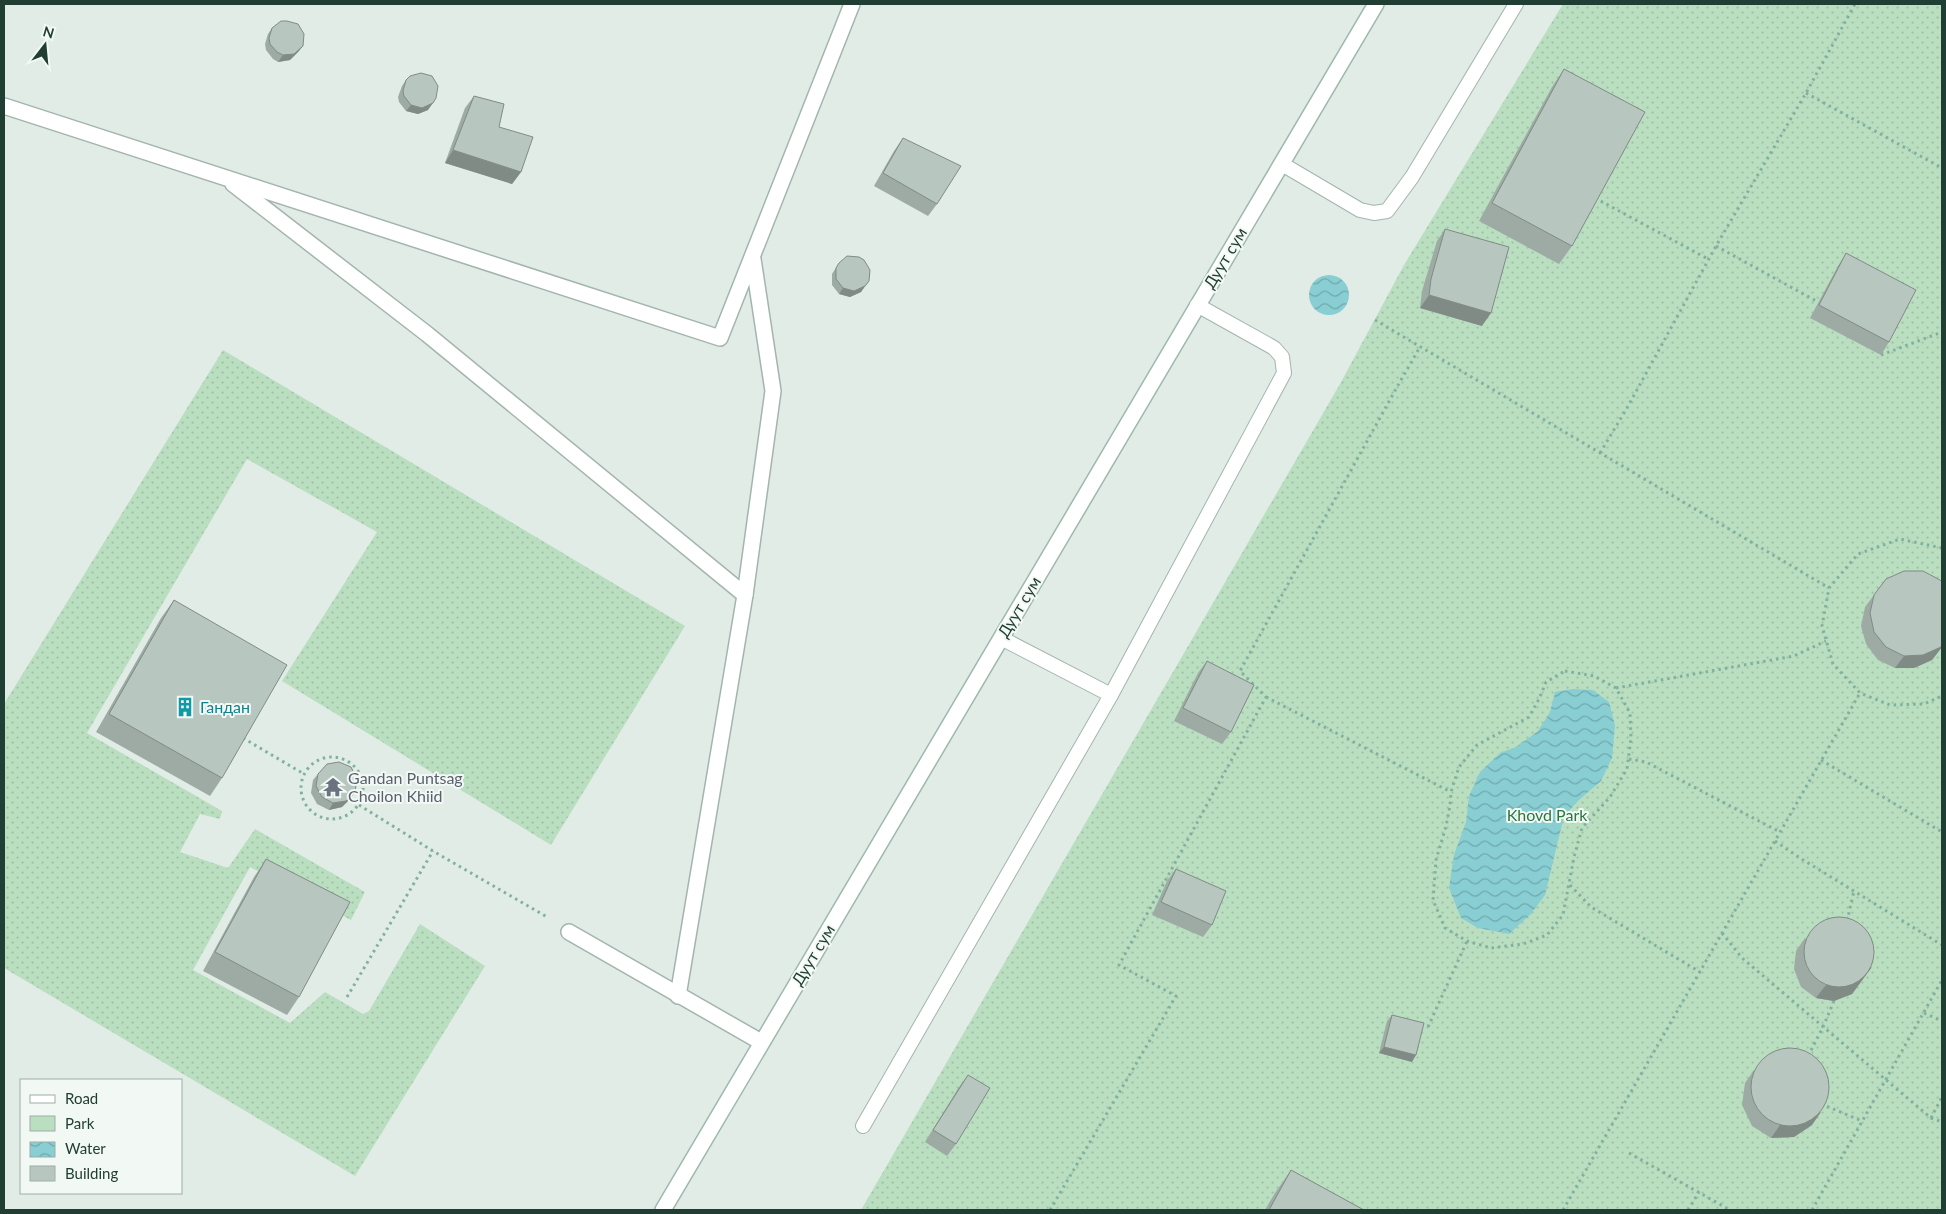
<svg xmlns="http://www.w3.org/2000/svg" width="1946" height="1214" font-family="Lato,sans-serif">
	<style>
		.green { fill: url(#green-dots) }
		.water { fill: url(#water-waves) }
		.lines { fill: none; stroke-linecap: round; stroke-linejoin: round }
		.lane-casing { stroke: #a4b4ae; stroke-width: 16 }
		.street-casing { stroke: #a4b4ae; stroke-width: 18 }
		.secondary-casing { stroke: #9fb8ae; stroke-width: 18 }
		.path { stroke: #81b19e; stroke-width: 3; stroke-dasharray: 2.5 4; stroke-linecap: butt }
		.lane { stroke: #fff; stroke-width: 14 }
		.street { stroke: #fff; stroke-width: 15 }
		.secondary { stroke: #fff; stroke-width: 15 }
		.wall { fill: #9daba4 }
		.shaded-wall { fill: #808b86 }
		.building { fill: #b7c7bf; stroke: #808b86 }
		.labels { text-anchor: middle; stroke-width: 4; stroke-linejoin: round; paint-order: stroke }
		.street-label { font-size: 16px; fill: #213e34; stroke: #f2f9f5 }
		.culture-label { font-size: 16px; fill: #0d838f; stroke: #f2f9f5; text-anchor: start }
		.worship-label { font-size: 16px; fill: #5b616d; stroke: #f2f9f5; text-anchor: start }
		.park-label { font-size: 16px; fill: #2a7641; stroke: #f2f9f5 }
	</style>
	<defs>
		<pattern id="green-dots" width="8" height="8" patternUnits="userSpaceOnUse" patternTransform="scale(1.25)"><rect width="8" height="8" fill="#badec0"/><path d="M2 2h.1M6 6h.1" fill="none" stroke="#a0c0a6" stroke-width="1.8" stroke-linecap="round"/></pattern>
		<pattern id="water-waves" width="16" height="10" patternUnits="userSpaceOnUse" patternTransform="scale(1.25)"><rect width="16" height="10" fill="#88ced3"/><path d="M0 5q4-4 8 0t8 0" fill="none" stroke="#6fa9ac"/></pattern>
	</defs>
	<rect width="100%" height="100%" fill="#e1ece7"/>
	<g class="green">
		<polygon points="1563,4 1942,4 1942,1210 861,1210 1340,384 1404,265"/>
		<polygon points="223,350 685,626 551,845 282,681 377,532 247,459 87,733 222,811 220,819 200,814 180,852 228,868 255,829 365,892 351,920 250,867 193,970 290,1023 325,992 363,1014 369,1011 420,924 485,966 355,1176 4,968 4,704"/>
	</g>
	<g class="water">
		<circle cx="1329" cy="295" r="20"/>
		<polygon points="1573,689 1593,690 1609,702 1615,725 1612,758 1601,781 1579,800 1564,816 1545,895 1531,914 1509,934 1478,928 1461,918 1449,888 1454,855 1466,822 1469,796 1480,772 1500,753 1516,747 1538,731 1550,712 1555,692"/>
	</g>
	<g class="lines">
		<defs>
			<g id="lane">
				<polyline points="1282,164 1360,210 1374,213 1387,211 1412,177 1516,4"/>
				<polyline points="1001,638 1111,695"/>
				<polyline points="863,1126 1111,695 1284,373 1282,357 1274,348 1197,305"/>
			</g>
			<g id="street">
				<polyline points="4,106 720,338 852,4"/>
				<polyline points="233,184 427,334 745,595 678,996"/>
				<polyline points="745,595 773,391 753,259"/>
				<polyline points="569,932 761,1042"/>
			</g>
			<polyline id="secondary" points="663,1210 1376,4"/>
		</defs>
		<use href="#lane" class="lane-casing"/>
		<use href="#street" class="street-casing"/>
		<use href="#secondary" class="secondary-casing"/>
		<g class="path">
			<polyline points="1806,93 1942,168"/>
			<polyline points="1595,198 1708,259"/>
			<polyline points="1716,246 1818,302"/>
			<polyline points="1375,320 1829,588"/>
			<polyline points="1881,355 1942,332"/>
			<polyline points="1600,453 1627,408 1716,246 1806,93 1855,4"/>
			<polyline points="1942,548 1900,539 1858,554 1829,588 1822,626 1833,664 1860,693 1890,705 1924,704 1942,696"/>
			<polygon points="1565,671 1594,676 1616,688 1630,713 1631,738 1627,769 1610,797 1582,828 1574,857 1563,915 1547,935 1523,944 1491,948 1467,941 1445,928 1433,900 1436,860 1446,826 1450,806 1451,792 1459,767 1477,745 1529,717 1539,699 1546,682"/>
			<polyline points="1616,688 1794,656 1826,641"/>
			<polyline points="1266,697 1451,792"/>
			<polyline points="243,738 304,774"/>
			<circle cx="332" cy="788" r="31"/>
			<polyline points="1629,759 1646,762 1780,832"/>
			<polyline points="1821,760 1942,832"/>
			<polyline points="359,805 433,851 547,917"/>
			<polyline points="1775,841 1800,858 1942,945"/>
			<polyline points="1570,885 1591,907 1700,972"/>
			<polyline points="1847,921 1854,891"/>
			<polyline points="1722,933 1742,958 1931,1118 1942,1122"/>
			<polyline points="347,997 433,851"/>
			<polyline points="1924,1013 1942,1021"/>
			<polyline points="1428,1027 1467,941"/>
			<polyline points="1808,1056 1823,1027 1834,1001"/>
			<polyline points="1821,1104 1862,1121"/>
			<polyline points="1931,1118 1942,1097"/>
			<polyline points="1629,1153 1730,1210"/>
			<polyline points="1050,1210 1176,996 1119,965 1266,697 1240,671 1397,387 1420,347"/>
			<polyline points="1563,1210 1860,693"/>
			<polyline points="1688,1210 1699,1192"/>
			<polyline points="1812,1210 1942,980"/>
		</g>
		<use href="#lane" class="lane"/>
		<use href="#street" class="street"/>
		<use href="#secondary" class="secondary"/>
	</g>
	<g class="wall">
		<polygon points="272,28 303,46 298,52 290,60 278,62 273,59 266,50 265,44 268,34"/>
		<polygon points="1564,69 1572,246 1559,264 1479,221 1552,87"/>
		<polygon points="406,80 428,110 418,114 406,111 399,102 398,97 402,86"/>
		<polygon points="474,96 499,127 521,172 512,184 445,163 465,108"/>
		<polygon points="903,138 937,204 928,216 874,186 894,151"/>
		<polygon points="1445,229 1482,326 1420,308 1422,291 1437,241"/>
		<polygon points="1846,253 1889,342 1881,355 1810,318 1838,266"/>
		<polygon points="839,263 869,281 861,292 850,297 839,294 832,285 832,274"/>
		<polygon points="1942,582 1942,647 1932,660 1914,668 1895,668 1878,660 1866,644 1861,626 1865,607 1874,595"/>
		<polygon points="174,600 222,778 210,796 96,732 161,618"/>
		<polygon points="1207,661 1231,732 1222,744 1174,721 1198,673"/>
		<polygon points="318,774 355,792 351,798 342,807 329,810 317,804 311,793 313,780"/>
		<polygon points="266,859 299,997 287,1015 203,971 254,877"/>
		<polygon points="1176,869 1212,925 1203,937 1152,915 1167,881"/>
		<polygon points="1805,938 1863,979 1852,994 1834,1001 1816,998 1801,987 1794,969 1796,951"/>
		<polygon points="1392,1015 1412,1062 1379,1053 1387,1021"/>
		<polygon points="1754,1070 1812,1125 1794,1137 1771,1138 1752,1126 1742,1105 1745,1083"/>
		<polygon points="968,1075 956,1144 947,1156 925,1142 959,1087"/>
		<polygon points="1291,1170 1364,1210 1265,1210 1275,1193"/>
	</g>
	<g class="shaded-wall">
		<polygon points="303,46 298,52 290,60 278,62 283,55"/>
		<polygon points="433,103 428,110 418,114 406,111 411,105"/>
		<polygon points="453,150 521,172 512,184 445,163"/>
		<polygon points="865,286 861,292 850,297 839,294 843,288"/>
		<polygon points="1429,295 1491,313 1482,326 1420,308"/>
		<polygon points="1942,645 1942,647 1932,660 1914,668 1895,668 1904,656"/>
		<polygon points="355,792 351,798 342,807 329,810 333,803"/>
		<polygon points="1872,967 1852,994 1834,1001 1816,998 1825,986"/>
		<polygon points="1384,1047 1416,1055 1412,1062 1379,1053"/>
		<polygon points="1821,1112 1812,1125 1794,1137 1771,1138 1780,1125"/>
	</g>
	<g class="building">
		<polygon points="281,21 287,21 298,24 304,34 303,46 294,54 283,55 277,52 270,44 269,38 272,28"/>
		<polygon points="1564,69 1645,112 1572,246 1492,203"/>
		<polygon points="421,73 432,76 438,86 436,98 433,103 422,108 411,105 404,96 403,91 406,80 410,76"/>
		<polygon points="474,96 504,104 499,127 533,137 521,172 453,150"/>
		<polygon points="903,138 961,166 937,204 883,173"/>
		<polygon points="1445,229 1509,247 1491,313 1429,295 1431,279"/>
		<polygon points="1846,253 1916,290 1889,342 1819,305"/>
		<polygon points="847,256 859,257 864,260 870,270 869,281 865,286 854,291 843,288 836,279 836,268 839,263"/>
		<polygon points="1904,571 1923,571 1940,580 1942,582 1942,645 1941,647 1923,655 1904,656 1886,647 1874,632 1870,613 1874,595 1886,579"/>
		<polygon points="174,600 287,665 222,778 109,714"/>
		<polygon points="1207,661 1254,685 1231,732 1183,708"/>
		<polygon points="339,762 351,767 357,779 355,792 346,801 333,803 322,797 316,786 318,774 327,764"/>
		<polygon points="266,859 350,902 299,997 215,952"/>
		<polygon points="1176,869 1226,891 1212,925 1161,902"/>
		<circle cx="1839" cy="952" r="35"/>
		<polygon points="1392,1015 1424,1023 1416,1055 1384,1047"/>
		<circle cx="1790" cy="1087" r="39"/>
		<polygon points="968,1075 990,1088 956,1144 933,1130"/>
		<polygon points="1291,1170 1364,1210 1269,1210"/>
	</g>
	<defs>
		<symbol id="building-bare" viewBox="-9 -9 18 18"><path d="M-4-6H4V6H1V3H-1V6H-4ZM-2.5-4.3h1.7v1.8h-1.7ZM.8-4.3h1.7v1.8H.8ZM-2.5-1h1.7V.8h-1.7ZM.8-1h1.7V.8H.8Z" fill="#0f9aa8" stroke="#f2f9f5" stroke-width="2.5" paint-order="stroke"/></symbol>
		<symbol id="temple-bare" viewBox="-9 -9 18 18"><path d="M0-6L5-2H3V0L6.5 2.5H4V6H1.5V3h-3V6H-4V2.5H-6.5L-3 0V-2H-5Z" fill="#6b7280" stroke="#f2f9f5" stroke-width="2.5" paint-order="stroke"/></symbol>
	</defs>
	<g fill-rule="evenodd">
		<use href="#building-bare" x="171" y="693" width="28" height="28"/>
		<use href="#temple-bare" x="319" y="773" width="28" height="28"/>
	</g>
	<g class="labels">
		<g class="street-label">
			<text transform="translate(1225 258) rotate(-59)" y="6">Дуут сум</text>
			<text transform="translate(1019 607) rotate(-59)" y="6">Дуут сум</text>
			<text transform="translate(813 955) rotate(-59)" y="6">Дуут сум</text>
		</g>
		<g class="culture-label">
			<text x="200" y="713">Гандан</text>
		</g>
		<g class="worship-label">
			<text x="348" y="784">Gandan Puntsag<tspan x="348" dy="18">Choilon Khiid</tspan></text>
		</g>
		<g class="park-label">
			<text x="1547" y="821">Khovd Park</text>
		</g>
	</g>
	<rect width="1946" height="1214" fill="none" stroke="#213e34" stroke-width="10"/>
	<rect x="20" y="1079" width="162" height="115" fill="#f2f9f5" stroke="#9eaea8"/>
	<rect x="30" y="1095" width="25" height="8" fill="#ffffff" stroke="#9eaea8"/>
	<text x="65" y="1104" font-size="15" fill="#213e34">Road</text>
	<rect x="30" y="1116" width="25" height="15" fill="#badec0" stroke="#9eaea8"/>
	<text x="65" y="1129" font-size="15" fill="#213e34">Park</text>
	<rect x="30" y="1142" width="25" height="15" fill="url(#water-waves)" stroke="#9eaea8"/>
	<text x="65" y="1154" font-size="15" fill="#213e34">Water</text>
	<rect x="30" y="1166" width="25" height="15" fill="#b7c7bf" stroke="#9eaea8"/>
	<text x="65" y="1179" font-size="15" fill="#213e34">Building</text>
	<g transform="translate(45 45) rotate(16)" stroke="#f2f9f5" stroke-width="4" paint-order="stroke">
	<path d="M0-4L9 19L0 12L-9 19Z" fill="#213e34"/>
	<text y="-8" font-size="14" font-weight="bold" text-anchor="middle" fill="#213e34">N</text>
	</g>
</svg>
